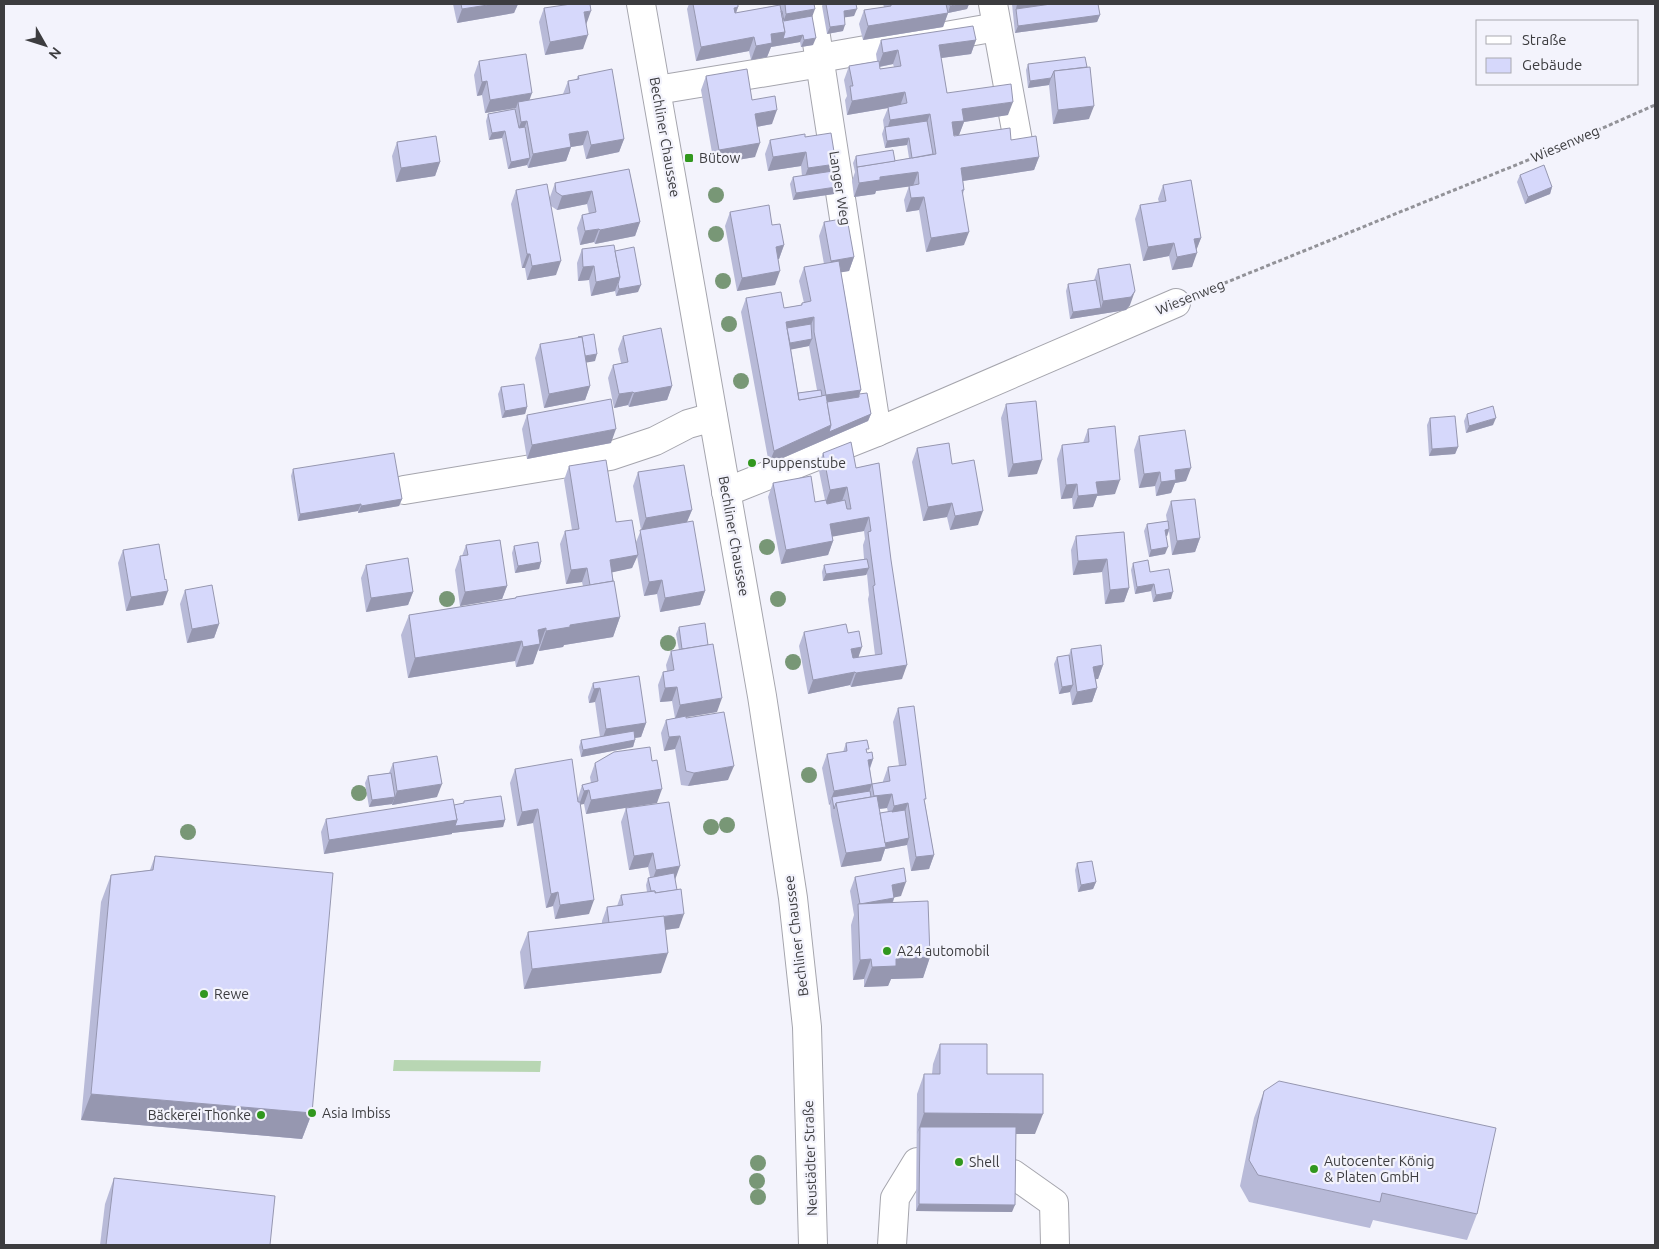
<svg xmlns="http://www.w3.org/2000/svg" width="1659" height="1249" font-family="Ubuntu,sans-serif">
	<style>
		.green { fill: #b8d6b3 }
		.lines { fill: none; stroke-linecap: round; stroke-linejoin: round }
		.minor-casing { stroke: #a5a5ad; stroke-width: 30 }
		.major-casing { stroke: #a5a5ad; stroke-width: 30 }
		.path { stroke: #929298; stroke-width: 3; stroke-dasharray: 4 2.5; stroke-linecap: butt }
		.minor { stroke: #fff; stroke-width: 28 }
		.major { stroke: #fff; stroke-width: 28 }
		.tree { fill: #789776 }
		.wall { fill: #b8bad8; fill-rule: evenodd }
		.shaded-wall { fill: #9697b0 }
		.building { fill: #d6d8fb; stroke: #9697b0 }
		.poi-dot { fill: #31971e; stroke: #f3f3fc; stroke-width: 2 }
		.labels { text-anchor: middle; stroke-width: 4.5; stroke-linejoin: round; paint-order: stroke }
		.street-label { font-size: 14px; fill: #3c3c3f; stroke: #f3f3fc }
		.poi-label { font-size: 14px; fill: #3c3c3f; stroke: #f3f3fc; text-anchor: start }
	</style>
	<rect width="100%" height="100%" fill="#f3f3fc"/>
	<polygon class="green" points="394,1060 541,1061 540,1072 393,1071"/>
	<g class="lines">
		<defs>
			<g id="minor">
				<polyline points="811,4 877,432"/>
				<polyline points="993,4 1018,141"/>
				<polyline points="820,58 997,27"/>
				<polyline points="657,90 821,63"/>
				<polyline points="404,490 610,456 655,441 688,424 713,417"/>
				<polyline points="726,492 877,432 1176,303"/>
				<polyline points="1013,1174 1054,1203 1055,1245"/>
				<polyline points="892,1245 895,1198 917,1162"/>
			</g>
			<polyline id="major" points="641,4 762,696 793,898 807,1027 813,1245"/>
		</defs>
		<use href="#minor" class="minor-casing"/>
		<use href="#major" class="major-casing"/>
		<polyline class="path" points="1200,293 1553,150 1655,105"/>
		<use href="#minor" class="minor"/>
		<use href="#major" class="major"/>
	</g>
	<g class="tree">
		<circle cx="716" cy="195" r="8"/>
		<circle cx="716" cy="234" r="8"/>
		<circle cx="723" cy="281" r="8"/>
		<circle cx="729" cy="324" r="8"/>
		<circle cx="741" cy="381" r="8"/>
		<circle cx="767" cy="547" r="8"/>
		<circle cx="447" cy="599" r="8"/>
		<circle cx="778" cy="599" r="8"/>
		<circle cx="668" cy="643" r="8"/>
		<circle cx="793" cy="662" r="8"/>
		<circle cx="809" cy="775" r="8"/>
		<circle cx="359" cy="793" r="8"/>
		<circle cx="727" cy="825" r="8"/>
		<circle cx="711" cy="827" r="8"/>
		<circle cx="188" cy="832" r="8"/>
		<circle cx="758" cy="1163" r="8"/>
		<circle cx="757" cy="1181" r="8"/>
		<circle cx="758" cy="1197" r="8"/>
	</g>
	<g class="wall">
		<polygon points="453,4 518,4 514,13 457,23"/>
		<polygon points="689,4 738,4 738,7 736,13 778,5 777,4 814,4 812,16 813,45 801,47 800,42 771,47 767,57 751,60 749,51 696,61 687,9"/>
		<polygon points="823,4 856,4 854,16 844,17 843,31 827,34 822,6"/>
		<polygon points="883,4 969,4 967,9 948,13 943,27 863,40 859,24 864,10 884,7"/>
		<polygon points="1012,4 1098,4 1100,15 1097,22 1015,33"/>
		<polygon points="544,8 586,25 583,49 545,55 539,22"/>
		<path d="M 881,40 L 976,40 L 971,54 L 941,58 L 947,93 L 1008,115 L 964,122 L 959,135 L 954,135 L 954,136 L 1011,140 L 1039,157 L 1034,170 L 963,181 L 964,190 L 963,194 L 964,245 L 926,252 L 919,210 L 906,212 L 904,200 L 909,186 L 876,191 L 875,194 L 854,197 L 852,181 L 855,172 L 853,163 L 856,156 L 895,161 L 909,158 L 907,145 L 885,148 L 882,134 L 884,128 L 883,120 L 888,108 L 847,115 L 845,100 L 847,96 L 844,80 L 849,66 L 877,61 L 876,54 ZM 893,64 L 894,67 L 880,69 L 880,67 Z"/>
		<polygon points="479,61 529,100 563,94 568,81 576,80 578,76 624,139 619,152 586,159 583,145 571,147 566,161 528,168 527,165 508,169 502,138 489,140 486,121 488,114 516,108 485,113 482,95 477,96 474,75"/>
		<polygon points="1028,64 1087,67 1089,119 1053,124 1049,85 1028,88 1026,70"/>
		<polygon points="706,76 752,100 772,124 757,127 755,157 714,164 701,90"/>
		<polygon points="805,137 836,164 833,171 834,194 793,200 790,184 793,177 802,176 801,166 768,171 765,154 770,140"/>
		<polygon points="397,142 440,162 435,176 396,182 392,156"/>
		<polygon points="629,169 640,222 635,236 595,244 594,242 580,245 577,228 582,215 589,214 587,204 557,210 551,206 556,275 527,280 525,268 522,268 511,204 516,190 550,197 555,183"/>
		<polygon points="1520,175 1552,187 1550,194 1525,204 1517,182"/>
		<polygon points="1163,185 1201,238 1196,250 1192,267 1172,270 1169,256 1143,261 1135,219 1140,205 1159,202 1158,199"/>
		<polygon points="730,212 772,225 784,245 779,259 778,259 775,285 737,291 725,226"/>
		<path d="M 824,222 L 854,257 L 849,271 L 841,272 L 861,390 L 859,394 L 871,414 L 868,421 L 769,464 L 741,312 L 746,298 L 784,308 L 801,305 L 802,303 L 804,303 L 799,281 L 804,267 L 824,264 L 819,236 ZM 809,346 L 817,390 L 798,393 L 791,349 Z"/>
		<polygon points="582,249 615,251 638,292 616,296 615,291 591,296 589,280 578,281 577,263"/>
		<polygon points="1098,269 1130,305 1126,310 1070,319 1066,291 1068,284 1094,280"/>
		<polygon points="623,336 672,386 667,400 629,407 628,405 614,408 608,378 613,365 621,363 618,349"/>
		<polygon points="540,344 595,361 586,362 590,386 585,400 544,408 535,358"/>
		<polygon points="501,387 527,407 525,414 502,418 498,394"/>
		<polygon points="1006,404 1037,474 1008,477 1001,418"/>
		<polygon points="1467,414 1493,425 1466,433 1464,421"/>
		<polygon points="527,415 611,443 527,459 522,429"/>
		<polygon points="1430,418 1458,447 1455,454 1429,456 1427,425"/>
		<polygon points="1088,429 1115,494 1097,496 1093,507 1073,509 1072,498 1061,499 1057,459 1062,445 1083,443"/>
		<polygon points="1139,436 1186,481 1175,483 1171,493 1156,496 1155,486 1139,488 1134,450"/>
		<polygon points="917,448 952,464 978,525 950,530 947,517 923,521 912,462"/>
		<polygon points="823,453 856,468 879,463 902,679 851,687 850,685 808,694 799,646 804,632 848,633 859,657 875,655 868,599 869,595 867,574 866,575 823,581 822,572 824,565 864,559 863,545 865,539 864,531 832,536 833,541 828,555 781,564 768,497 773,483 815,502 825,500 818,466"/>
		<polygon points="569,466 616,522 636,542 641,530 633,486 638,472 692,510 687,522 705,591 700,605 660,612 657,594 644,596 637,556 632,568 612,572 620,617 613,637 564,645 563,647 539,651 538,649 533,664 516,667 515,661 408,678 401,635 409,615 515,598 516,597 583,586 582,582 566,584 560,544 565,531 572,530 564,480"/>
		<polygon points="293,469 402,499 399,506 358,513 358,511 298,521 291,476"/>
		<polygon points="1171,501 1200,538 1195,552 1172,555 1169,531 1167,536 1166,536 1165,554 1149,557 1144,531 1147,524 1167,521 1166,515"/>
		<polygon points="1124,532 1129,588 1124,602 1105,604 1102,572 1073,575 1071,550 1076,536"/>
		<polygon points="466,545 507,586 502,599 460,606 455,570 460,556 462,556"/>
		<polygon points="514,546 541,562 539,569 515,573 512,553"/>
		<polygon points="123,550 165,580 163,605 126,611 118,563"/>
		<polygon points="1133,563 1150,572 1171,599 1153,602 1151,591 1135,594 1131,570"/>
		<polygon points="366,565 413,592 408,605 366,612 361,578"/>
		<polygon points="185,590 219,624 214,638 187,643 180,604"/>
		<polygon points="679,627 717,712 686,717 728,780 688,786 681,785 675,749 664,751 661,733 666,720 675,718 672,701 660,702 658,685 663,672 667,671 666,665 671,651 679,650 676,634"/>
		<polygon points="1071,649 1103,665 1098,679 1096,679 1097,688 1092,702 1072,705 1070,692 1059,694 1054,664 1057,657 1069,655"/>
		<polygon points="593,683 646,723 641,737 635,738 635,740 633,747 581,757 579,747 581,740 600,737 595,702 589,703 588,697"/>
		<path d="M 898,708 L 925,803 L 934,855 L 929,869 L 911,871 L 907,845 L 885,849 L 881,861 L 841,867 L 831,816 L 830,804 L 829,805 L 822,768 L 827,754 L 843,752 L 846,743 L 867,753 L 873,759 L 870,769 L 872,784 L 883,782 L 883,781 L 888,767 L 899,766 L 893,722 ZM 887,808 L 888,812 L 880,814 L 879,809 Z"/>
		<polygon points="393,763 437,797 392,805 392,804 369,807 365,783 368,776 389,773"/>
		<polygon points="595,763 657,803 586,814 584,804 580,804 589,914 555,919 553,906 546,908 533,823 517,826 510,783 515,769 578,798 582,785 591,783 590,777"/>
		<polygon points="464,801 505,820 503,827 452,833 452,834 324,854 321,832 326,819 454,805 464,803"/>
		<polygon points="626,808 675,878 679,928 665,930 661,973 524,989 520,952 528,932 602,923 602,921 607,907 617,906 621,895 647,892 646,885 648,878 650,877 648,867 629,870 621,822"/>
		<polygon points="155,856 312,1113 302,1139 81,1120 101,902 111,875 150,870"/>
		<polygon points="1077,863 1096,882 1093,889 1078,892 1075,870"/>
		<polygon points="855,877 901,896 894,897 893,903 930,957 923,978 891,979 888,986 864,987 864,979 853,980 851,925 854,915 850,891"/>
		<polygon points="940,1044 987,1074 1035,1134 1016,1134 1012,1212 916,1211 917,1094 924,1074 932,1074 933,1064"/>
		<polygon points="1264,1091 1477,1214 1467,1240 1373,1220 1370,1228 1249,1202 1240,1186 1254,1118"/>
		<polygon points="114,1178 270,1245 100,1245 105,1204"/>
	</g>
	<g class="shaded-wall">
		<polygon points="494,4 518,4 514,13 457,23 462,9"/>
		<polygon points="961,4 969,4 967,9 948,13 950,6"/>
		<polygon points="1017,4 1083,4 1016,9"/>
		<polygon points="738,7 733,21 734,8"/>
		<polygon points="815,9 810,23 781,28 786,14"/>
		<polygon points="857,9 854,16 841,18 844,11"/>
		<polygon points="591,11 586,25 584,12"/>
		<polygon points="948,13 943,27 863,40 868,26"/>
		<polygon points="1100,15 1097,22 1015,33 1018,26"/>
		<polygon points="845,25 843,31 827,34 830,27"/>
		<polygon points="785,32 803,35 800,42 771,47 767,57 751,60 756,46 771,34"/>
		<polygon points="588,35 583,49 545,55 550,42"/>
		<polygon points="754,37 749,51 696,61 701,47"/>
		<polygon points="816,38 813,45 801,47 804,40"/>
		<polygon points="976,40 971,54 934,59 939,45"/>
		<polygon points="898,50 893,64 878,67 883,53"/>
		<polygon points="1051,78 1049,85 1028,88 1030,81"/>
		<polygon points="487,81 482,95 477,96 482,82"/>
		<polygon points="905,92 900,106 888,107 888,108 847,115 852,101"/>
		<polygon points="532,93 527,107 518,102 516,108 485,113 490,100"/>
		<polygon points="1013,102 1008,115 964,122 959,135 947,136 952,122 962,109"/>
		<polygon points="1094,106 1089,119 1053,124 1058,110"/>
		<polygon points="777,110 772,124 750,128 755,114"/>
		<polygon points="930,114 925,128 886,133 890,120"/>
		<polygon points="527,121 522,134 516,135 521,122"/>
		<polygon points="505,131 502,138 489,140 492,133"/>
		<polygon points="588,131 583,145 571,147 566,161 528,168 533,154 569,134"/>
		<polygon points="909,138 907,145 885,148 887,141"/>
		<polygon points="624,139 619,152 586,159 591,145"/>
		<polygon points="760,143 755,157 714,164 719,150"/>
		<polygon points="806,152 801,166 768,171 773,157"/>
		<polygon points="1039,157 1034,170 956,182 961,168"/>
		<polygon points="530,158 527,165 508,169 511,162"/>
		<polygon points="440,162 435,176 396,182 401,168"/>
		<polygon points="836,164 831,178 803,182 808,168"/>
		<polygon points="918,172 913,186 876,191 875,194 854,197 859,183 880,177"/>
		<polygon points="836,187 834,194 793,200 796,193"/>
		<polygon points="1552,187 1550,194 1525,204 1528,197"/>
		<polygon points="592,191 587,204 557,210 562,196"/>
		<polygon points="924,197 919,210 906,212 911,198"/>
		<polygon points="640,222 635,236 595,244 600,230"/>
		<polygon points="599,229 594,242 580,245 585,231"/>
		<polygon points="969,232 964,245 926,252 931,238"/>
		<polygon points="1201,238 1196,251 1194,239"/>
		<polygon points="1174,243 1169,256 1143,261 1148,247"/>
		<polygon points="784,245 779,259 771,261 776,247"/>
		<polygon points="1197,253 1192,267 1172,270 1177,257"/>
		<polygon points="527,254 530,254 525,268 522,268"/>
		<polygon points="854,257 849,271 826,275 831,261"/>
		<polygon points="561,261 556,275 527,280 532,266"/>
		<polygon points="594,266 589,280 578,281 583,267"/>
		<polygon points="780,271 775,285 737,291 742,278"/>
		<polygon points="620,277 615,291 591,296 596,282"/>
		<polygon points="641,285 638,292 616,296 619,289"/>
		<polygon points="1135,291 1130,305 1126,310 1070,319 1073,312 1101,308 1103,301"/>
		<polygon points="814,317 809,331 785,335 786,322"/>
		<polygon points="812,339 809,346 784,351 786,344"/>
		<polygon points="597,354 595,361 579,364 581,357"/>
		<polygon points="590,386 585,400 544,408 549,394"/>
		<polygon points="672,386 667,400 629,407 634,393"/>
		<polygon points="861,390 856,404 823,402 826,395"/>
		<polygon points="633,392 628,405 614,408 619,394"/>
		<polygon points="527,407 525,414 502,418 505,411"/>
		<polygon points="871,414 868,421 769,464 774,451 831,425"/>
		<polygon points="1496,418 1493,425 1466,433 1469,426"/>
		<polygon points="616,429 611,443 527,459 532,445"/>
		<polygon points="1458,447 1455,454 1429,456 1432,449"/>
		<polygon points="1042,460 1037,474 1008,477 1013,464"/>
		<polygon points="1191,468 1186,481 1175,483 1171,493 1156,496 1161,482 1175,470"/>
		<polygon points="1160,472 1155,486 1139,488 1144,474"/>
		<polygon points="1120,480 1115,494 1097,496 1093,507 1073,509 1078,496 1096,482"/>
		<polygon points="1077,484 1072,498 1061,499 1066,485"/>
		<polygon points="847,487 842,501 825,504 830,490"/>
		<polygon points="402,499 399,506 358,513 361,506"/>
		<polygon points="952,503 947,517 923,521 928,507"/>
		<polygon points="361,504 358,511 298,521 300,514"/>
		<polygon points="692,510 686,524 641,531 646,518"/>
		<polygon points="983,511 978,525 950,530 955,516"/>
		<polygon points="869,517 864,531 825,538 830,524"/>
		<polygon points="1169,529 1167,536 1162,537 1165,530"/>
		<polygon points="1200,538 1195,552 1172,555 1177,541"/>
		<polygon points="833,541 828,555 781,564 786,550"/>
		<polygon points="1168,547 1165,554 1149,557 1151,550"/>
		<polygon points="638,555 632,568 605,574 610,560"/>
		<polygon points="1107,559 1102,572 1073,575 1078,561"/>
		<polygon points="541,562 539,569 515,573 518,566"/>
		<polygon points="587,568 582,582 566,584 571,570"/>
		<polygon points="869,568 866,575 823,581 826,574"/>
		<polygon points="662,580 657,594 644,596 649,582"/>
		<polygon points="1154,584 1151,591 1135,594 1137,587"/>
		<polygon points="507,586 502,599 460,606 465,592"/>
		<polygon points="1129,588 1124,602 1105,604 1110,590"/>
		<polygon points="168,591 163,605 126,611 131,597"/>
		<polygon points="705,591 700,605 660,612 665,598"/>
		<polygon points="413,592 408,605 366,612 371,598"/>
		<polygon points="1173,592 1171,599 1153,602 1156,595"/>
		<polygon points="620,617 613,637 564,645 563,647 539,651 546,631 570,625"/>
		<polygon points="219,624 214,638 187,643 192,629"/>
		<polygon points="546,628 533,664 516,667 523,647 538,630"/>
		<polygon points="522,641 515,661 408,678 415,658"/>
		<polygon points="862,647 857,661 846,663 851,649"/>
		<polygon points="907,665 902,679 851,687 856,673"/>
		<polygon points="1103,665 1098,679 1088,680 1093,667"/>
		<polygon points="855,672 850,685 808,694 813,680"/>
		<polygon points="1073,685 1070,692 1059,694 1062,687"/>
		<polygon points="677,687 672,701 660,702 665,688"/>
		<polygon points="600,688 595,702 589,703 594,689"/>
		<polygon points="1097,688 1092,702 1072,705 1077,692"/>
		<polygon points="722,698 717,712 675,719 680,705"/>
		<polygon points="646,723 641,737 601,743 606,729"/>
		<polygon points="680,736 675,749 664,751 669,737"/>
		<polygon points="635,740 633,747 581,757 583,750"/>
		<polygon points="873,759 868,773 868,760"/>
		<polygon points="734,766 728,780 688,786 694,773"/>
		<polygon points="442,784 437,797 392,805 397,791"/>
		<polygon points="872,784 867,798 832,797 830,804 829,805 834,791"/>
		<polygon points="662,789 657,803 586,814 591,800"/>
		<polygon points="589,790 584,804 579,805 584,791"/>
		<polygon points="892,794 887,808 869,810 874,796"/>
		<polygon points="395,797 392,804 369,807 372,800"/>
		<polygon points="908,803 903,817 889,819 894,806"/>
		<polygon points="538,809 533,823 517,826 522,812"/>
		<polygon points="457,820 505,820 503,827 452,833 452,834 324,854 329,840"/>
		<polygon points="909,838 907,845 885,849 881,861 841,867 846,853 885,843"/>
		<polygon points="653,853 648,867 629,870 634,856"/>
		<polygon points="934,855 929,869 911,871 916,857"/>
		<polygon points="680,866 675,880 651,884 656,870"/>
		<polygon points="906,882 901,896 887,899 892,885"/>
		<polygon points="1096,882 1093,889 1078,892 1081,885"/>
		<polygon points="558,892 553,906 546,908 551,894"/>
		<polygon points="894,898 889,912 860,904"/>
		<polygon points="594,900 589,914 555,919 560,905"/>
		<polygon points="684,914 679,928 605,938 610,924"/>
		<polygon points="668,953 661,973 524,989 532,969"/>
		<polygon points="930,957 923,978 891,979 888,986 864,987 872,967 896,959"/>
		<polygon points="871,959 864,979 853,980 860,960"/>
		<polygon points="91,1094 312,1113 302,1139 81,1120"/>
		<polygon points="924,1113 1043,1114 1035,1134 920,1134 920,1127 917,1134"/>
		<polygon points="919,1204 1015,1205 1012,1212 916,1211"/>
	</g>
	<g class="building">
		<polygon points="461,4 494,4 462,9"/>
		<polygon points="571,4 590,4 591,11 584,12 588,35 550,42 544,8"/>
		<polygon points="693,4 738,4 738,7 734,8 735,13 780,5 785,32 771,34 772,43 756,46 754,37 701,47"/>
		<polygon points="785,4 814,4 815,9 786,14"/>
		<polygon points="826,4 856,4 857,9 844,11 845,25 830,27"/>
		<polygon points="891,4 946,4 948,13 868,26 864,10 891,6"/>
		<polygon points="950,4 961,4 950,6"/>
		<polygon points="1051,4 1098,4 1100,15 1018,26 1016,9"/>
		<polygon points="781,11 782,11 784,21 812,16 816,38 804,40 803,35 783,39 785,32"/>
		<polygon points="973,26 976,40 939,45 947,93 1011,84 1013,102 962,109 964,121 952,122 954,136 1010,128 1011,140 1036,136 1039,157 961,168 964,190 962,190 969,232 931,238 924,197 911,198 909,186 919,184 918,172 880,177 880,180 859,183 857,167 936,154 930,114 890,120 888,107 907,103 905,92 852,101 850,86 853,86 849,66 879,61 880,69 901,66 898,50 883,53 881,40"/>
		<polygon points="526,54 532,93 490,100 487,81 482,82 479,61"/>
		<polygon points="1085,57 1087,67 1054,71 1051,78 1030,81 1028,64"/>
		<polygon points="1090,67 1094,106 1058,110 1054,71"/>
		<polygon points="612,69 624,139 591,145 588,131 569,134 571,147 533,154 527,121 521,122 518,102 570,93 568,81 579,79 578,76"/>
		<polygon points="747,69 752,100 775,96 777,110 755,114 760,143 719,150 706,76"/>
		<polygon points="515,109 519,128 525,127 530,158 511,162 505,131 492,133 488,114"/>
		<polygon points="927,121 933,154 912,158 909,138 887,141 885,127"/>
		<polygon points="831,133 836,164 808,168 806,152 773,157 770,140 805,134 805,137"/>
		<polygon points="436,136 440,162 401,168 397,142"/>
		<polygon points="893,150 895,161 857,167 856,156"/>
		<polygon points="1544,165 1552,187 1528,197 1520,175"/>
		<polygon points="629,169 640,222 600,230 599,229 585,231 582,215 596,212 592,191 562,196 556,192 555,183"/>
		<polygon points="833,171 836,187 796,193 793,177"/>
		<polygon points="1191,180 1201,238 1194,239 1197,253 1177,257 1174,243 1148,247 1140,205 1166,201 1163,185"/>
		<polygon points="547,184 561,261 532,266 530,254 527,254 516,190"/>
		<polygon points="769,205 772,225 780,224 784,245 776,247 780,271 742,278 730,212"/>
		<polygon points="847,218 854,257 831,261 824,222"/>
		<polygon points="614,245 620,277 596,282 594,266 583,267 582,249"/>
		<polygon points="634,247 641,285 619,289 618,284 620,277 615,251"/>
		<polygon points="839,261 861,390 826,395 814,332 814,317 786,322 799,400 826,395 831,425 774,451 746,298 781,292 784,308 802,305 802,303 811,301 804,267"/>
		<polygon points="1130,264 1135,291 1131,297 1103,301 1098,269"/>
		<polygon points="1096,280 1101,308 1073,312 1068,284"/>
		<polygon points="811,324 812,339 790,343 787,328"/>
		<polygon points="661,328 672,386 634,393 633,392 619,394 613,365 628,362 623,336"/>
		<polygon points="594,334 597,354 585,356 582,337 578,337"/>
		<polygon points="582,337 590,386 549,394 540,344"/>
		<polygon points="524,384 527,407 505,411 501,387"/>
		<polygon points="821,390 822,396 799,400 798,393"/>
		<polygon points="867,393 871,414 829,432 831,425 827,402 859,397 859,394"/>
		<polygon points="611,399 616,429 532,445 527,415"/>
		<polygon points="1036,401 1042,460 1013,464 1006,404"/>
		<polygon points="1493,406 1496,418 1469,426 1467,414"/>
		<polygon points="1455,416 1458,447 1432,449 1430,418"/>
		<polygon points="1115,426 1120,480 1096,482 1098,494 1078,496 1077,484 1066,485 1062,445 1089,442 1088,429"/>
		<polygon points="1185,430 1191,468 1175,470 1176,480 1161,482 1160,472 1144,474 1139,436"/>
		<polygon points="851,442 856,468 879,463 891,560 907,665 856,673 855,672 813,680 804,632 846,624 848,633 859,631 862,647 851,649 853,658 882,654 873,586 875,585 868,532 871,531 869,517 830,524 833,541 786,550 773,483 811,476 815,502 826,500 827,504 845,500 847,509 851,509 847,487 830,490 823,453"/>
		<polygon points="949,443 952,464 974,460 983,511 955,516 952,503 928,507 917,448"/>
		<polygon points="394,453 402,499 361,506 361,504 300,514 293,469"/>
		<polygon points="606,460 616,522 632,520 638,555 610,560 613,581 590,585 587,568 571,570 565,531 579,529 569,466"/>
		<polygon points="684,465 692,510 646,518 638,472"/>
		<polygon points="1195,499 1200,538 1177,541 1171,501"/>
		<polygon points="693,521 705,591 665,598 662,580 649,582 640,530"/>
		<polygon points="1168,521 1169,529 1165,530 1168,547 1151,550 1147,524"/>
		<polygon points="1124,532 1129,588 1110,590 1107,559 1078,561 1076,536"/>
		<polygon points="500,540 507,586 465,592 460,556 468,555 466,545"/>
		<polygon points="538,542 541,562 518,566 514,546"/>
		<polygon points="159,544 165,580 166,579 168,591 131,597 123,550"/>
		<polygon points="408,558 413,592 371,598 366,565"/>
		<polygon points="867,559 869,568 826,574 824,565"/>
		<polygon points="1148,560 1150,572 1169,569 1173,592 1156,595 1154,584 1137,587 1133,563"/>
		<polygon points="614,581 620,617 570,625 570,627 546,631 546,628 538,630 540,644 523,647 522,641 415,658 409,615 516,598 516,597"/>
		<polygon points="212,585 219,624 192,629 185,590"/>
		<polygon points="705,623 708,645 682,649 679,627"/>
		<polygon points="713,644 722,698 680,705 677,687 665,688 663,672 674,670 671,651"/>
		<polygon points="1101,645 1103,665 1093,667 1097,688 1077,692 1071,649"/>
		<polygon points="1069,655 1073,685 1062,687 1057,657"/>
		<polygon points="639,676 646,723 606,729 600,688 594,689 593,683"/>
		<polygon points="914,706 926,799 924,799 934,855 916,857 908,803 894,806 892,794 874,796 872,784 834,791 827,754 847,751 846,743 867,740 869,749 866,749 867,753 872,752 873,759 868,760 872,784 890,781 888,767 906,765 898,708"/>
		<polygon points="724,712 734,766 694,773 686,771 680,736 669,737 666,720 686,716 686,718"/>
		<polygon points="634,731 635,740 583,750 581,740"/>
		<polygon points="650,747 652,761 657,760 662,789 591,800 589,790 584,791 582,785 598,781 595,763 614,752"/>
		<polygon points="437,756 442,784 397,791 393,763"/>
		<polygon points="572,759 578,802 580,802 594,900 560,905 558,892 551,894 538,809 522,812 515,769"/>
		<polygon points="391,773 395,797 372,800 368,776"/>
		<polygon points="870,791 871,797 836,803 834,809 832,797"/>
		<polygon points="501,796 505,820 455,826 457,820 454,805 464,803 464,801"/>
		<polygon points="877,796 886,847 846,853 836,803"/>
		<polygon points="453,799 457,820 329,840 326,819"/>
		<polygon points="669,802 680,866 656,870 653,853 634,856 626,808"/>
		<polygon points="905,810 909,838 885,843 880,813 892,811 892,812"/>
		<polygon points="155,856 333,873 312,1113 91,1094 111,875 153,870"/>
		<polygon points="1092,861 1096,882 1081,885 1077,863"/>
		<polygon points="904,868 906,882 892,885 894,898 860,904 855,877"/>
		<polygon points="674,873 677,890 655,893 655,891 651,891 648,878"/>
		<polygon points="681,889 684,914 609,923 607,907 623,905 621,895 655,891 655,893"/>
		<polygon points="928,901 930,957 896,959 896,966 872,967 871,959 860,960 858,904"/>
		<polygon points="664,916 668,953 532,969 528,932"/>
		<polygon points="940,1044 987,1044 987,1074 1043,1074 1043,1114 924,1113 924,1074 940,1074"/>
		<polygon points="1279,1081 1496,1128 1477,1214 1382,1193 1380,1202 1258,1175 1249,1160 1264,1091"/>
		<polygon points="920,1127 1016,1127 1015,1205 919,1204"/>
		<polygon points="114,1178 275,1196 270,1245 106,1245"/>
	</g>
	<g class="poi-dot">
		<rect x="684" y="153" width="10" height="10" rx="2.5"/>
		<circle cx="752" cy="463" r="5"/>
		<circle cx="887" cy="951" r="5"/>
		<circle cx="204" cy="994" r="5"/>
		<circle cx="312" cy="1113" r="5"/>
		<circle cx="261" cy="1115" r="5"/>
		<circle cx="959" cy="1162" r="5"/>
		<circle cx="1314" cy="1169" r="5"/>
	</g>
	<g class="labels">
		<g class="street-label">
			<text transform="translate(665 137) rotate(80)" y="5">Bechliner Chaussee</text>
			<text transform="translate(1565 144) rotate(-23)" y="5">Wiesenweg</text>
			<text transform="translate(840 188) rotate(81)" y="5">Langer Weg</text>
			<text transform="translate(1190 297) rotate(-22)" y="5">Wiesenweg</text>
			<text transform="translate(734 536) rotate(80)" y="5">Bechliner Chaussee</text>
			<text transform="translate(796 936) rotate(-97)" y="5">Bechliner Chaussee</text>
			<text transform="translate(810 1158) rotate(-92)" y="5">Neustädter Straße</text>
		</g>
		<g class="poi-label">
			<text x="699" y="163">Bütow</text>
			<text x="762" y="468">Puppenstube</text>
			<text x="897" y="956">A24 automobil</text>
			<text x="214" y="999">Rewe</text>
			<text x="322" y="1118">Asia Imbiss</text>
			<text x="251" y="1120" text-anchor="end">Bäckerei Thonke</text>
			<text x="1324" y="1166">Autocenter König<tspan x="1324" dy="16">&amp; Platen GmbH</tspan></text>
			<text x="969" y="1167">Shell</text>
		</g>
	</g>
	<rect width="1659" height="1249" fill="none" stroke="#3c3c3f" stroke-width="10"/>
	<rect x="1476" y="20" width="162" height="65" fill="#f3f3fc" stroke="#aaaab0"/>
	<rect x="1486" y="36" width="25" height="8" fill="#ffffff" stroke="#aaaab0"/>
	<text x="1522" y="45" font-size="15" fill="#3c3c3f">Straße</text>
	<rect x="1486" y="58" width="25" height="15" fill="#d6d8fb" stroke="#aaaab0"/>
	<text x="1522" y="70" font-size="15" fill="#3c3c3f">Gebäude</text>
	<g transform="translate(45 45) rotate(129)" stroke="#f3f3fc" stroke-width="4" paint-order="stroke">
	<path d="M0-4L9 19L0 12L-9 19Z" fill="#3c3c3f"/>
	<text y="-8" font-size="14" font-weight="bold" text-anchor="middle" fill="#3c3c3f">N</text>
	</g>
</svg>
